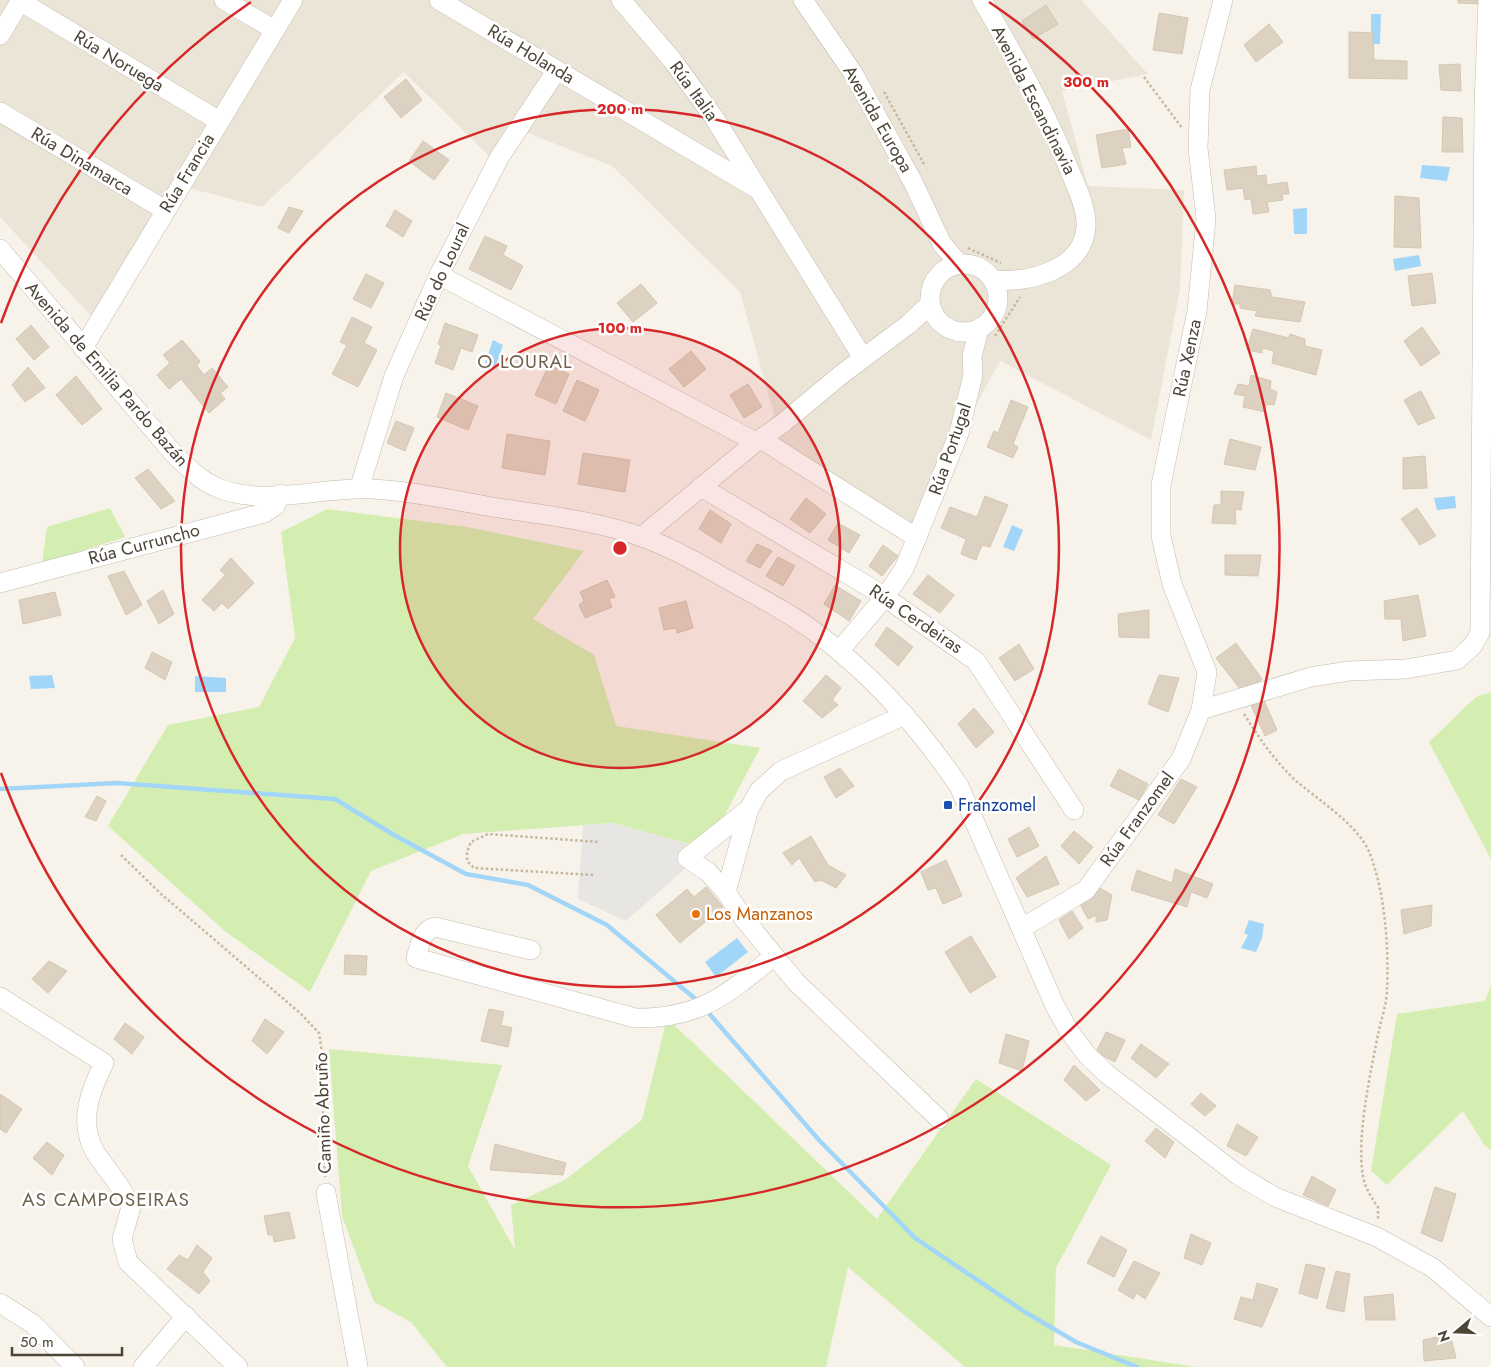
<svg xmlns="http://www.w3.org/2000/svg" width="1491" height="1367" font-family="Jost,sans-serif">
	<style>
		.residential { fill: #ebe5d8 }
		.green { fill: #d3eeb0 }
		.parking { fill: #e8e6e2 }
		.water { fill: #a2d6f8 }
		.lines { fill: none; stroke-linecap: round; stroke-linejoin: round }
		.stream { stroke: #a2d6f8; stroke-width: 4.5 }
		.building { fill: #ddd2c1; stroke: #d5c7b1 }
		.minor-casing { stroke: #c4bbac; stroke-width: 20 }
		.path { stroke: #c7b79b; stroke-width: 2.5; stroke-dasharray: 2.5 2.5; stroke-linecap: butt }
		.minor { stroke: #fff; stroke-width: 19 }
		.ring { fill: none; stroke: #d62828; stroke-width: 2.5 }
		.transit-dot { fill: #1a4fb4; stroke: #fff; stroke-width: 2 }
		.food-dot { fill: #e8710a; stroke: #fff; stroke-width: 2 }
		.labels { text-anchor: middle; stroke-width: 5; stroke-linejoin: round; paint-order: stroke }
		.street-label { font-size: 18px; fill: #4c4437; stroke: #fff }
		.transit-label { font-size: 18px; fill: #164399; stroke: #fff; text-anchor: start }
		.food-label { font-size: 18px; fill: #c56008; stroke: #fff; text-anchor: start }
		.neighbourhood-label { font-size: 19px; letter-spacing: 1px; fill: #70614d; stroke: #fff }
		.centre { fill: #d62828; stroke: #fff; stroke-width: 2.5 }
		.ring-label { font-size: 15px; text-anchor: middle; font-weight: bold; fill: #d62828; stroke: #fff; stroke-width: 5; stroke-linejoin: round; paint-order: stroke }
	</style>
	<rect width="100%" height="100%" fill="#f7f3eb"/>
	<polygon class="residential" points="0,0 1081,0 1148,74 1062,91 1088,186 1184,190 1180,289 1151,440 1000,361 906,534 753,441 774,415 740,292 612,166 525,132 493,160 404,72 262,207 177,185 91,316 0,217"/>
	<g class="green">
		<polygon points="110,508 125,537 42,564 47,527"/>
		<polygon points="327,509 467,527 584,551 533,619 594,655 616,726 760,748 707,849 613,823 463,834 371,871 310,992 226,932 108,826 168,725 259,707 295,638 281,532"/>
		<polygon points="1491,692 1491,859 1429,742 1476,697"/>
		<polygon points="1491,985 1491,1150 1485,1146 1463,1111 1387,1185 1371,1171 1397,1014 1485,1001"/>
		<polygon points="667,1018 877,1219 976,1079 1111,1165 1056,1268 1054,1345 1196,1367 965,1367 848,1267 826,1367 447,1367 411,1322 374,1302 342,1216 329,1049 502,1065 468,1166 515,1250 511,1205 565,1180 642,1120"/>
	</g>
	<polygon class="parking" points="613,823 707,849 626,921 578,899 583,825"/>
	<g class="water">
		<polygon points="1371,14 1381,14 1380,44 1371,44"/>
		<polygon points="1422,165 1450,167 1447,181 1420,178"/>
		<polygon points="1307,208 1307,234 1294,234 1293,209"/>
		<polygon points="1419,255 1421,266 1395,271 1393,259"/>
		<polygon points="493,340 503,345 495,368 485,363"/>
		<polygon points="1455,496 1456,508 1437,510 1434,498"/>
		<polygon points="1012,525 1023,530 1014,551 1003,547"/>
		<polygon points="52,675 55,688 31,689 29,676"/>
		<polygon points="195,676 226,678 226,692 195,692"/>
		<polygon points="1249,920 1264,924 1262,938 1256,952 1241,948 1248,935 1244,933"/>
		<polygon points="737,938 748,952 716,977 705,962"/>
	</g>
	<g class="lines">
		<g class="stream">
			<polyline points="0,789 117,783 335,799 394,835 466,874 528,885 607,925 699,1002"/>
			<polyline points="706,1010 819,1140 915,1238 1025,1312 1076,1342 1137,1367"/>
		</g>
	</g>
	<g class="building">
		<polygon points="1458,0 1481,0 1481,4 1458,3"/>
		<polygon points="1046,5 1058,24 1033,39 1022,21"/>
		<polygon points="1159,13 1188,18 1182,54 1153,50"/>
		<polygon points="1269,24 1283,42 1256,62 1244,45"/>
		<polygon points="1349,32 1373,33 1374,60 1407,61 1407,79 1349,78"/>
		<polygon points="1460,64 1461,91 1441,90 1439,65"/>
		<polygon points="406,79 422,100 401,118 384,97"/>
		<polygon points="1443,117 1462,118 1463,152 1442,152"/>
		<polygon points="1128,129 1131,147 1122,148 1126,164 1102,168 1096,135"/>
		<polygon points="423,141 449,160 434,180 409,161"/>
		<polygon points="1256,166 1257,176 1266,175 1267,185 1287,182 1289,194 1282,194 1283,200 1267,202 1269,212 1253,214 1251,199 1245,200 1243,188 1227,190 1224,170"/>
		<polygon points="1395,196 1419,198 1421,248 1394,247"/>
		<polygon points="289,207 303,211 289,233 278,228"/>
		<polygon points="395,210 412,221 403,237 386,226"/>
		<polygon points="485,236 507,246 503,255 523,266 511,290 469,269"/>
		<polygon points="1432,273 1436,303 1412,306 1408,276"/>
		<polygon points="366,274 384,283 371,308 353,299"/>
		<polygon points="641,284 657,303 633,322 617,303"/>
		<polygon points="1235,285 1270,290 1272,297 1305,302 1300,322 1255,316 1257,311 1240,308 1240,304 1232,304"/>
		<polygon points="352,317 372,327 364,343 377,350 358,387 332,374 347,345 340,342"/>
		<polygon points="445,323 478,335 472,352 461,348 453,370 435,363 441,346 438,344"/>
		<polygon points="31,325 49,347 34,360 16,339"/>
		<polygon points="1422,327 1440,353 1421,366 1404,341"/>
		<polygon points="1253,329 1289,338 1290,334 1305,339 1305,346 1322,350 1316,375 1272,363 1274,351 1262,348 1262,353 1247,350"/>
		<polygon points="182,340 200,361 197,366 204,375 212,368 228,387 220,393 225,399 209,413 181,379 169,389 157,375 170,363 163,355"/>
		<polygon points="691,351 706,369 684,387 669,369"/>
		<polygon points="549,365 569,374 556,404 535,395"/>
		<polygon points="28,367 45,388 25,402 12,385"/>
		<polygon points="1251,375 1271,381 1270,389 1277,392 1274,405 1266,404 1265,412 1243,407 1245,396 1234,394 1238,384 1249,386"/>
		<polygon points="76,376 102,409 82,425 56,395"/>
		<polygon points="577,380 599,390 585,421 563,411"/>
		<polygon points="748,384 762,407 744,418 730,395"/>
		<polygon points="1421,391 1435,418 1418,425 1404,400"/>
		<polygon points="446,393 478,406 468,430 437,417"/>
		<polygon points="1011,400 1028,407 1013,444 1018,447 1013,458 987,447 994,431 998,433"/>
		<polygon points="396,421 414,428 405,451 387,443"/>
		<polygon points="507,434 550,441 545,475 502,468"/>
		<polygon points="1230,439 1261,447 1255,470 1224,464"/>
		<polygon points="583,453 630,460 625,492 578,484"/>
		<polygon points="1425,456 1427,488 1403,489 1403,458"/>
		<polygon points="148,469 175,501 161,509 135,478"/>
		<polygon points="1221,491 1244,492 1241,510 1235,509 1236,524 1212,523 1214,505 1221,505"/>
		<polygon points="985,496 1008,505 990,547 982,545 976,560 961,554 966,539 941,528 950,507 977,517"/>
		<polygon points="806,498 826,514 810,533 790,519"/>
		<polygon points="1417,508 1436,536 1420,545 1401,519"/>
		<polygon points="710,510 731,524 721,543 699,529"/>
		<polygon points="838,523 860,535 849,553 828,540"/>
		<polygon points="757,544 772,551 760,568 746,561"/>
		<polygon points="883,545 898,556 882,576 869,566"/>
		<polygon points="1225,555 1261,555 1258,576 1225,575"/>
		<polygon points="778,557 795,566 783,586 766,576"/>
		<polygon points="231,558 254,583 228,609 222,603 214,611 202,600 225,575 220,570"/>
		<polygon points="124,571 142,605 126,615 108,576"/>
		<polygon points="928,575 954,595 940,613 913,594"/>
		<polygon points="607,580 615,597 609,599 612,607 585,618 579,605 584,601 580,592"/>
		<polygon points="835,585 861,601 849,621 824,604"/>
		<polygon points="163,590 174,614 159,624 147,601"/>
		<polygon points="55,592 61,615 23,624 19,600"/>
		<polygon points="1418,595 1426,636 1403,641 1401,619 1385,619 1384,601"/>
		<polygon points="686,601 693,628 677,633 676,628 664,630 659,608"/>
		<polygon points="1149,610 1149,638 1119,637 1118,614"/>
		<polygon points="887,627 913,647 898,666 875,645"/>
		<polygon points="1236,643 1262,679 1244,694 1216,658"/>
		<polygon points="1019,644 1034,669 1015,681 999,658"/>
		<polygon points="152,652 172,662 165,680 145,668"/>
		<polygon points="826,675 841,688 832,700 838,705 822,718 803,701"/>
		<polygon points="1159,675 1179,678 1168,712 1148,704"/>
		<polygon points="1262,696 1277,730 1265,736 1249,701"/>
		<polygon points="974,708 994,732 976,748 958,724"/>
		<polygon points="840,768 854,786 836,798 824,777"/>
		<polygon points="1119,769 1148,784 1139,800 1110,786"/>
		<polygon points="1181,779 1197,787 1174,824 1158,815"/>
		<polygon points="97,796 106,801 96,821 85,817"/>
		<polygon points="1029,827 1039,846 1017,857 1008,839"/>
		<polygon points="1074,831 1093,847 1079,864 1061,846"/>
		<polygon points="811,836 828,865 846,875 836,888 821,880 815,882 799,858 792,865 783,853"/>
		<polygon points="1046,856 1059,884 1027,897 1016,878"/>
		<polygon points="946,860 962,896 943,904 936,888 928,890 921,872"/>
		<polygon points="1175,869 1213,884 1207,898 1191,892 1187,907 1131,890 1137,870 1172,883"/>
		<polygon points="706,887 723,907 680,943 656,915 687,889 694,897"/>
		<polygon points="1098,887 1112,895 1107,920 1096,922 1096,915 1088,919 1080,904 1092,897"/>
		<polygon points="1432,905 1431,926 1404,934 1401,910"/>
		<polygon points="1072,911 1083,928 1069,939 1059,920"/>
		<polygon points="971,936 996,977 970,993 945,952"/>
		<polygon points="345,955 367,956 366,975 344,974"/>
		<polygon points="49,961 67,971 48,993 32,979"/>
		<polygon points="489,1009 504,1012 501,1025 512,1028 508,1047 481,1041"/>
		<polygon points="265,1019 284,1032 267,1054 252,1041"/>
		<polygon points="125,1023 144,1037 132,1054 114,1039"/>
		<polygon points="1106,1032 1125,1040 1115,1062 1096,1052"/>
		<polygon points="1006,1034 1029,1041 1022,1071 999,1063"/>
		<polygon points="1141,1044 1169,1064 1156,1078 1131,1058"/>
		<polygon points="1074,1065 1100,1090 1086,1101 1064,1080"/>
		<polygon points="1201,1093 1216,1106 1205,1116 1191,1104"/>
		<polygon points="0,1094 22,1109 6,1133 0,1129"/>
		<polygon points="1237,1124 1258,1137 1246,1156 1227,1146"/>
		<polygon points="1156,1128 1174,1142 1165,1158 1145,1141"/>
		<polygon points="47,1142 64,1155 52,1175 33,1158"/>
		<polygon points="495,1144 566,1163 563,1175 490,1170"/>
		<polygon points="1312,1176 1336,1190 1328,1206 1303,1195"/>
		<polygon points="1435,1187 1456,1194 1442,1242 1421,1233"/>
		<polygon points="289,1212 295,1238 274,1242 273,1235 268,1235 264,1216"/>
		<polygon points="1191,1234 1211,1243 1202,1265 1184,1258"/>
		<polygon points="1101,1236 1127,1250 1114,1277 1087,1263"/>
		<polygon points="197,1245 212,1258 203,1272 210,1281 199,1294 167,1269 179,1255 188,1260"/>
		<polygon points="1134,1261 1160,1273 1145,1299 1137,1293 1133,1299 1118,1290"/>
		<polygon points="1306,1264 1325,1268 1317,1299 1299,1293"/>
		<polygon points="1336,1271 1350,1274 1344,1312 1326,1308"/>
		<polygon points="1257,1283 1278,1289 1262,1327 1234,1319 1241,1297 1253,1300"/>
		<polygon points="1393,1294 1395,1320 1366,1320 1364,1297"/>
		<polygon points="1450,1334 1456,1358 1424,1361 1423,1340"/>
	</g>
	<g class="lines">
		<defs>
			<g id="minor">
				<polyline points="224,0 273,29"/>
				<polyline points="439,0 754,187"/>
				<polyline points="621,0 673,61 713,116 863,358"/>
				<polyline points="803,0 853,73 913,182 942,244 959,264"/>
				<path d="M 982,0 C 1014,55 1045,110 1069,169 C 1076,186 1087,208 1086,227 C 1083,270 1029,283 994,280"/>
				<polyline points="20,1 219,121"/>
				<polyline points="0,35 21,0"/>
				<polyline points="0,112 165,210"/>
				<path d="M 0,249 L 174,454 C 187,466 199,480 216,487 C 262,508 323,486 372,489 C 412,491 452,500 492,507 C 542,515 594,520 642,537 C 673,548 702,565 730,581 C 760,598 792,614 819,635 C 873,676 921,730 959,786 L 1055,1006 L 1069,1031 L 1087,1055 L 1107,1074 L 1238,1175 L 1275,1197 L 1377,1237 L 1433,1268 L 1491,1317"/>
				<circle cx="964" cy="298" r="34"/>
				<polyline points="439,275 756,442 641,537"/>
				<polyline points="83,348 293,0"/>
				<polyline points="761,439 917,538"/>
				<polyline points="756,442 783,423 842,374 909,324 930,304"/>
				<polyline points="701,487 876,591 976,661 1074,810"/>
				<polyline points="359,489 394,376 439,275 499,158 557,70"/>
				<polyline points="0,583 264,513 275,506 280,494"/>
				<polyline points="839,651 885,597 904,569 959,433 973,375 972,356 979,329"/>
				<polyline points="1201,710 1311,677 1349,671 1406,669 1457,660 1473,645 1480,633 1484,104 1488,0"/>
				<polyline points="749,809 687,858 708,872 726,892 744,919 796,982 939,1119"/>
				<polyline points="726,892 749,809 759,791 781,771 905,715"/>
				<polyline points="1022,928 1086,890 1181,759 1201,710 1207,672 1172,584 1161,536 1161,485 1197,311 1206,219 1198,148 1200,90 1223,0"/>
				<path d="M 531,950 L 435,927 C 421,930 420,946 416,958 L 635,1018 C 700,1019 728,994 774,956"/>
				<path d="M 0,997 L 104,1063 C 90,1091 78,1122 95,1152 C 108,1172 121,1184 131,1207 L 122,1239 L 128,1262 L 238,1367"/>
				<polyline points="326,1193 358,1367"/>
				<polyline points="0,1303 33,1324 75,1367"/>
				<polyline points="143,1367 186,1316"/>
			</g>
		</defs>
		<use href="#minor" class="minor-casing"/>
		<g class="path">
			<polyline points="1144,77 1182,128"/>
			<polyline points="884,92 924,164"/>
			<polyline points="968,248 1001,263"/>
			<polyline points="995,336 1020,297"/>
			<path d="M 1244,714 C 1259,738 1275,761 1295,780 C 1318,800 1359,825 1370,854 C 1385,893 1389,948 1387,989 C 1387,1002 1382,1017 1379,1030 C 1371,1070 1356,1137 1363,1176 C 1365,1188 1371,1197 1378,1207 L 1378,1220"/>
			<polyline points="121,855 160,893 300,1013 319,1033 323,1059 323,1139 325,1177"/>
			<polyline points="593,875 474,868 467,861 467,852 471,842 488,834 599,842"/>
		</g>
		<use href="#minor" class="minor"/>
	</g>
	<circle cx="620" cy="548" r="220" fill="#d62828" fill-opacity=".12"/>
	<g class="ring">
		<circle cx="620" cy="548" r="220"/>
		<circle cx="620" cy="548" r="439"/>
		<path d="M1 323A659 659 0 0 1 251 2M989 2A659 659 0 1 1 1 773"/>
	</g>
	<rect class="transit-dot" x="943" y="800" width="10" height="10" rx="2.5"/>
	<circle class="food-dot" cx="696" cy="914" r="5"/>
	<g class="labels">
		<g class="street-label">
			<text transform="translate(531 54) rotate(31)" y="6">Rúa Holanda</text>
			<text transform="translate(119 61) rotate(31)" y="6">Rúa Noruega</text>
			<text transform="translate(694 91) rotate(54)" y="6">Rúa Italia</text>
			<text transform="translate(1034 100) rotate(63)" y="6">Avenida Escandinavia</text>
			<text transform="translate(878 119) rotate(60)" y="6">Avenida Europa</text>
			<text transform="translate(82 161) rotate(31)" y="6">Rúa Dinamarca</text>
			<text transform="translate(187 173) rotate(-59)" y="6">Rúa Francia</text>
			<text transform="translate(442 272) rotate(-65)" y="6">Rúa do Loural</text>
			<text transform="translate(1187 358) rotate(-78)" y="6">Rúa Xenza</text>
			<text transform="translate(107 374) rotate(49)" y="6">Avenida de Emilia Pardo Bazán</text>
			<text transform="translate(950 449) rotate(-71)" y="6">Rúa Portugal</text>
			<text transform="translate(144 544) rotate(-15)" y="6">Rúa Curruncho</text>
			<text transform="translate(916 619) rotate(34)" y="6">Rúa Cerdeiras</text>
			<text transform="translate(1137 819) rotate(-54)" y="6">Rúa Franzomel</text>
			<text transform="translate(323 1113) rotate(-92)" y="6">Camiño Abruño</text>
		</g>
		<g class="transit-label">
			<text x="958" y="811">Franzomel</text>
		</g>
		<g class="food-label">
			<text x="706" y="920">Los Manzanos</text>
		</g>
		<g class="neighbourhood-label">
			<text x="525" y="368">O LOURAL</text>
			<text x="106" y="1206">AS CAMPOSEIRAS</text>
		</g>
	</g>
	<circle cx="620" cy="548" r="8" class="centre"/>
	<g class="ring-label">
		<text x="1086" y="87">300 m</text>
		<text x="620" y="114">200 m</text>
		<text x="620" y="333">100 m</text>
	</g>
	<g transform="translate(1456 1332) rotate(251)" stroke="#ffffff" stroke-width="4" paint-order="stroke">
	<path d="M0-4L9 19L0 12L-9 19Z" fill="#4c4437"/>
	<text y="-8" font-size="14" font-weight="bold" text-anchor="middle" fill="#4c4437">N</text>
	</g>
	<path d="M12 1347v8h110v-8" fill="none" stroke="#4c4437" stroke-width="2.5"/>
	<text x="20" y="1347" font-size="15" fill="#4c4437" stroke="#ffffff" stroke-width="4" paint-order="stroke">50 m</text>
</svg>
